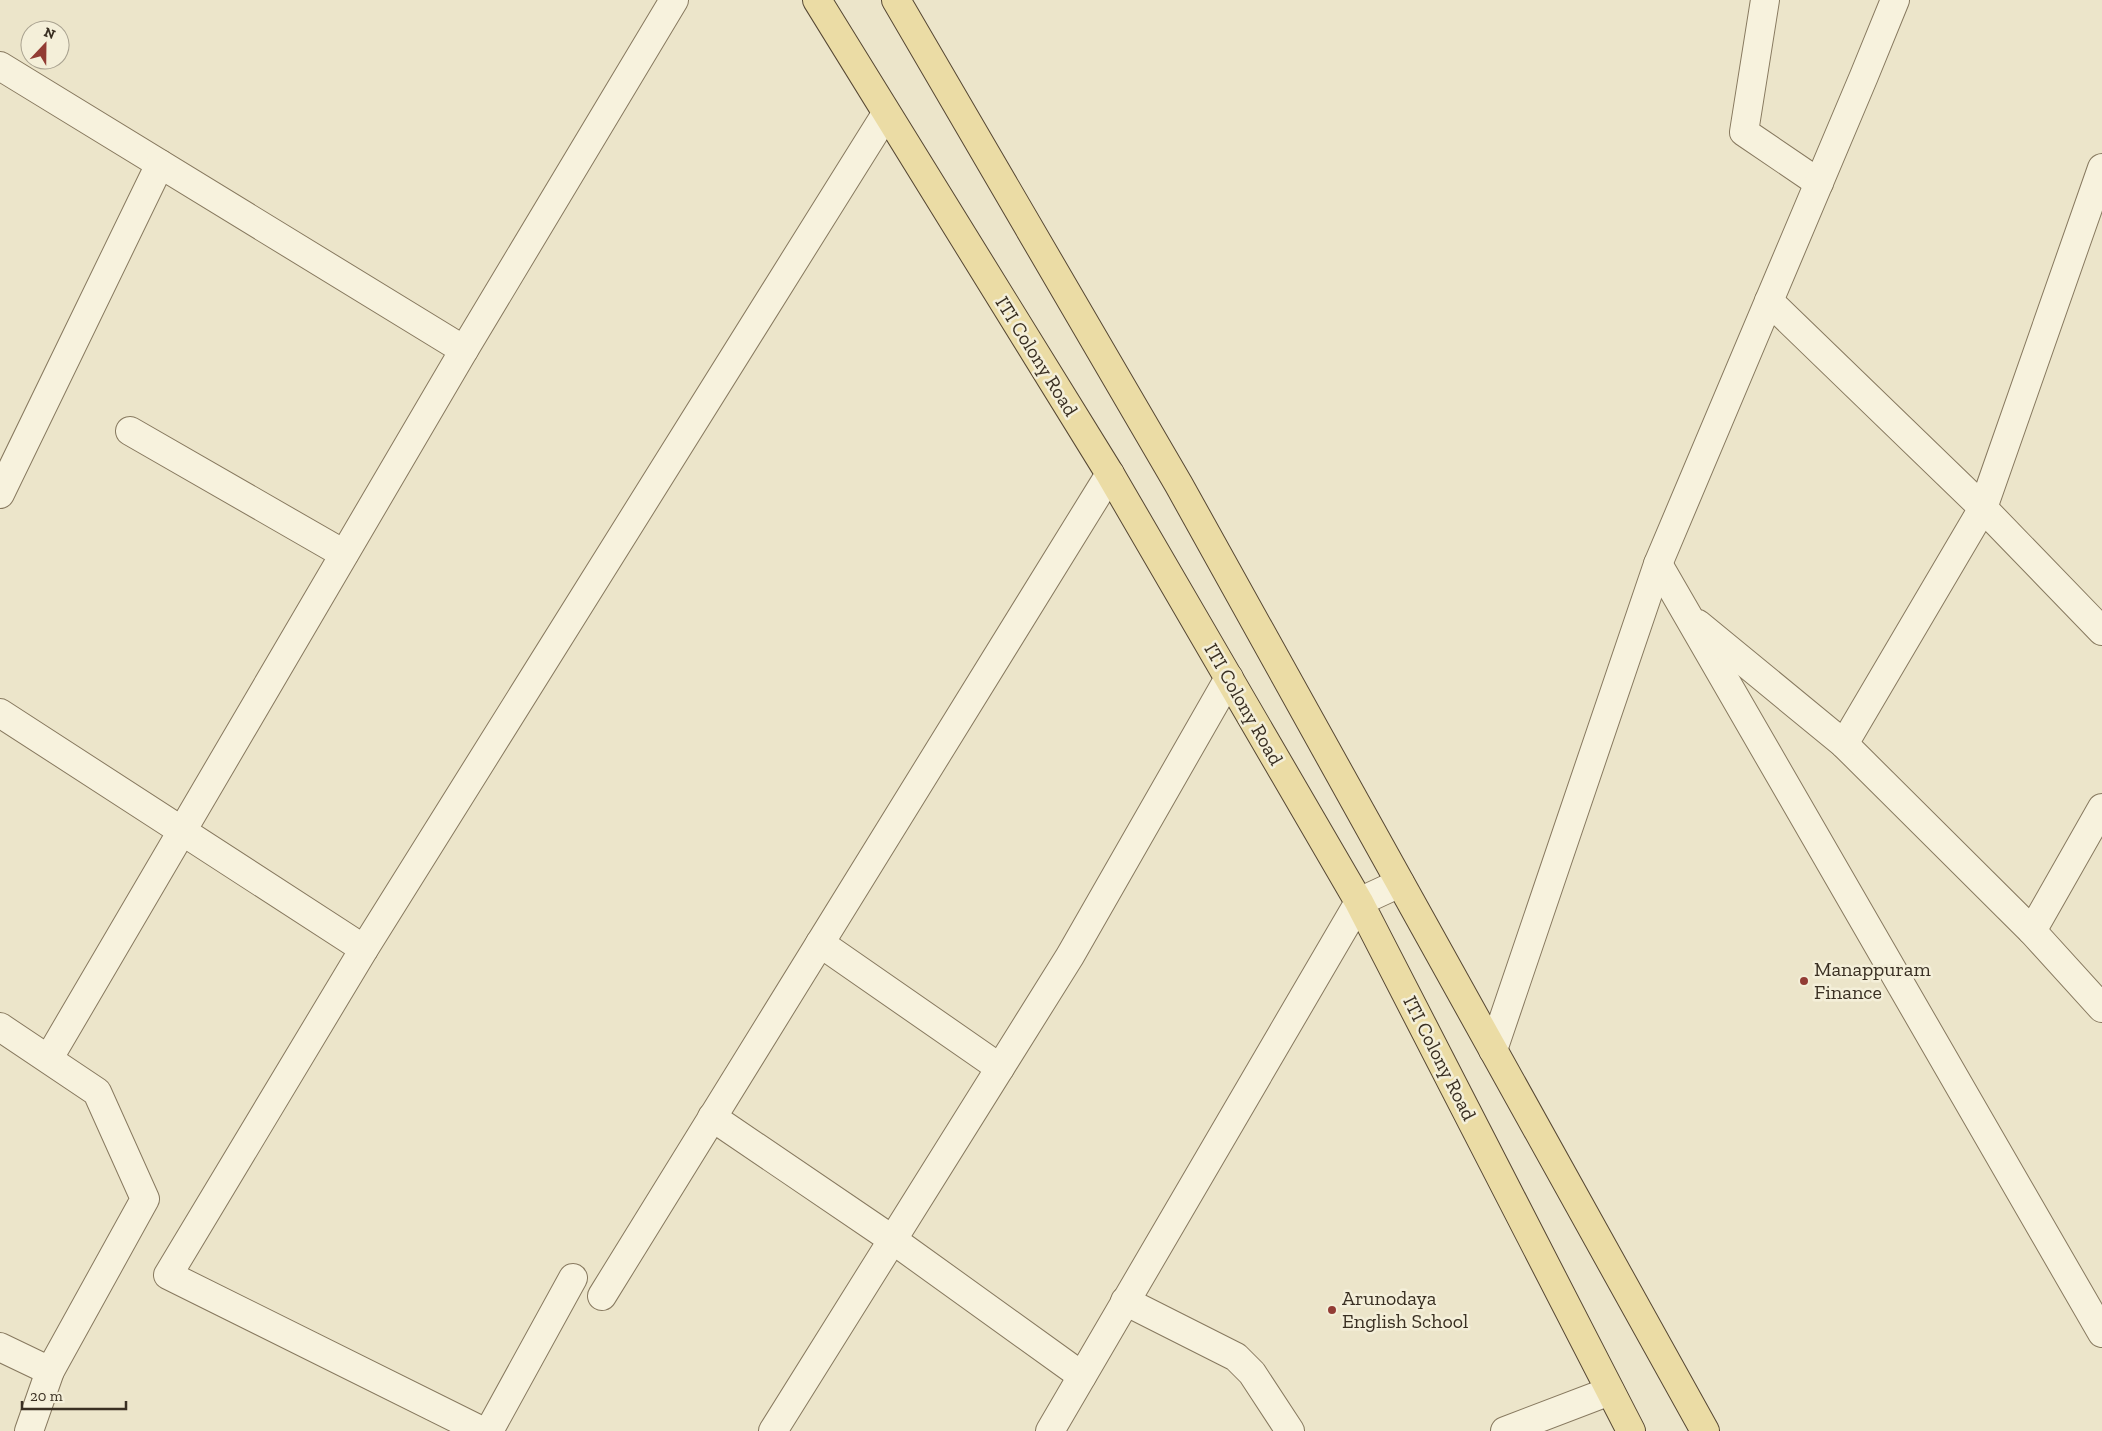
<svg xmlns="http://www.w3.org/2000/svg" width="2102" height="1431" font-family="'Zilla Slab',serif">
	<style>
		.lines { fill: none; stroke-linecap: round; stroke-linejoin: round }
		.street-casing { stroke: #87795f; stroke-width: 30 }
		.primary-casing { stroke: #564733; stroke-width: 30 }
		.street { stroke: #f7f2dd; stroke-width: 28 }
		.primary { stroke: #ebdca5; stroke-width: 28 }
		.poi-dot { fill: #923c34; stroke: #f4efd9; stroke-width: 2 }
		.labels { text-anchor: middle; stroke-width: 5; stroke-linejoin: round; paint-order: stroke }
		.street-label { font-size: 20px; fill: #392f22; stroke: #f4efd9 }
		.poi-label { font-size: 20px; fill: #392f22; stroke: #f4efd9; text-anchor: start }
	</style>
	<rect width="100%" height="100%" fill="#ece5ca"/>
	<g class="lines">
		<defs>
			<g id="street">
				<polyline points="1765,0 1744,132 1819,183"/>
				<polyline points="0,66 464,350"/>
				<polyline points="1769,301 1983,508 2102,631"/>
				<polyline points="130,431 344,554"/>
				<polyline points="0,494 160,164"/>
				<polyline points="1658,564 2102,1333"/>
				<polyline points="1698,624 1844,744 2032,931 2102,1008"/>
				<polyline points="0,713 364,949"/>
				<polyline points="1844,744 1983,508 2102,168"/>
				<polyline points="2032,931 2102,808"/>
				<polyline points="820,943 1000,1068"/>
				<polyline points="0,1027 97,1092 145,1199 50,1371 29,1431"/>
				<polyline points="1493,1050 1658,564 1864,76 1895,0"/>
				<polyline points="49,1058 464,350 674,0"/>
				<polyline points="712,1117 893,1240 1082,1376"/>
				<polyline points="602,1296 1110,474"/>
				<polyline points="1125,1301 1236,1357 1252,1373 1290,1431"/>
				<polyline points="0,1347 50,1371"/>
				<polyline points="482,1431 168,1275 364,949 886,114"/>
				<polyline points="489,1431 573,1278"/>
				<polyline points="773,1431 1070,956 1229,678"/>
				<polyline points="1050,1431 1359,902 1400,883"/>
				<polyline points="1505,1431 1610,1391"/>
			</g>
			<g id="primary">
				<polyline points="817,0 1110,474 1359,902 1631,1431"/>
				<polyline points="896,0 1179,485 1705,1431"/>
			</g>
		</defs>
		<use href="#street" class="street-casing"/>
		<use href="#primary" class="primary-casing"/>
		<use href="#street" class="street"/>
		<use href="#primary" class="primary"/>
	</g>
	<g class="poi-dot">
		<circle cx="1804" cy="981" r="5"/>
		<circle cx="1332" cy="1310" r="5"/>
	</g>
	<g class="labels">
		<g class="street-label">
			<text transform="translate(1037 356) rotate(58)" y="7">ITI Colony Road</text>
			<text transform="translate(1244 704) rotate(60)" y="7">ITI Colony Road</text>
			<text transform="translate(1440 1058) rotate(63)" y="7">ITI Colony Road</text>
		</g>
		<g class="poi-label">
			<text x="1814" y="976">Manappuram<tspan x="1814" dy="23">Finance</tspan></text>
			<text x="1342" y="1305">Arunodaya<tspan x="1342" dy="23">English School</tspan></text>
		</g>
	</g>
	<g transform="translate(45 45) rotate(22)"><circle r="24" fill="#f4efd9" stroke="#a9a290"/>
	<path d="M0-4L9 19L0 12L-9 19Z" fill="#923c34"/>
	<text y="-8" font-size="14" font-weight="bold" text-anchor="middle" fill="#392f22">N</text>
	</g>
	<path d="M22 1401v8h104v-8" fill="none" stroke="#392f22" stroke-width="2.5"/>
	<text x="30" y="1401" font-size="15" fill="#392f22" stroke="#f4efd9" stroke-width="4" paint-order="stroke">20 m</text>
</svg>
